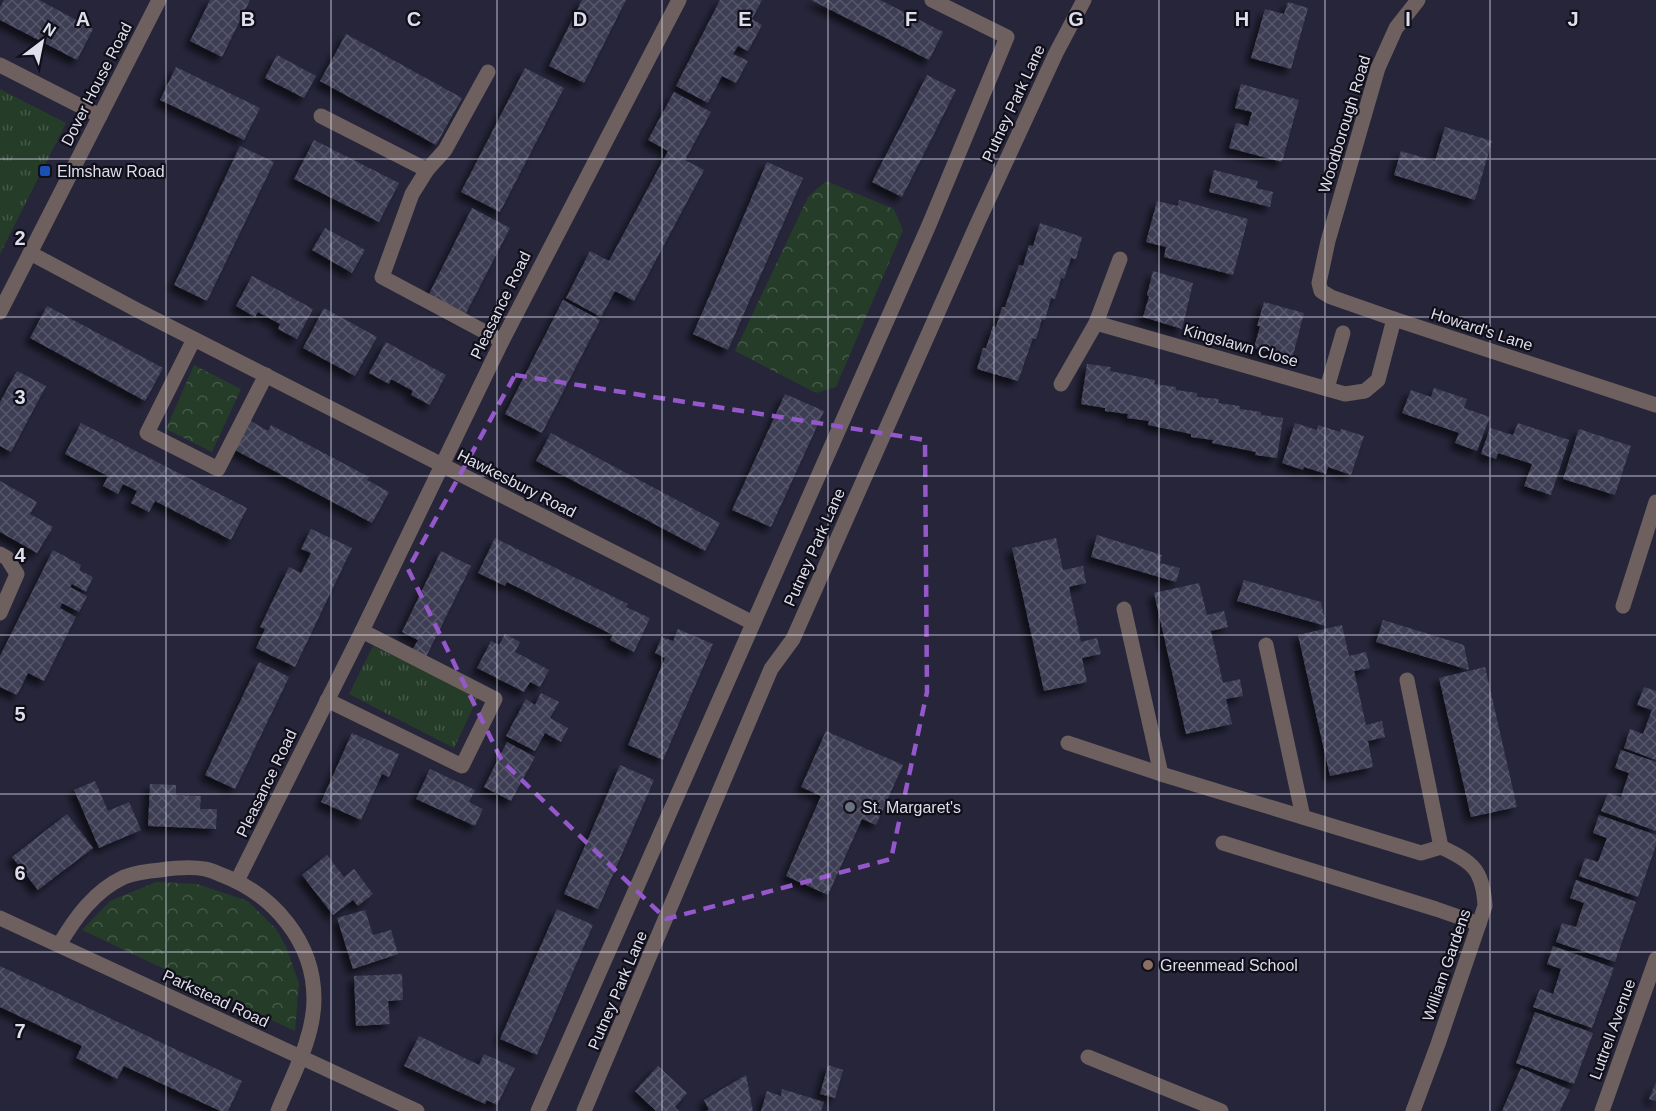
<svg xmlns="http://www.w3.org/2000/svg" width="1656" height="1111" font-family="Helvetica,sans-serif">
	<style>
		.grass { fill: url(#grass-tufts) }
		.forest { fill: url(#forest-crowns) }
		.building { fill: url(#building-cross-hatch); filter: url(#shadow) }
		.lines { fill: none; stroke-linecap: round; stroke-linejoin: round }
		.minor { stroke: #6d605f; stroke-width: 15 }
		.marked { fill: none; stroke: #9458ca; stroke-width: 4.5; stroke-dasharray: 12 8; stroke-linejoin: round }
		.grid { fill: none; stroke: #dedeec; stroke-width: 1.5; stroke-opacity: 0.55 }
		.transit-dot { fill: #1a4fb4; stroke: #100f19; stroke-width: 2 }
		.worship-dot { fill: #6b7280; stroke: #100f19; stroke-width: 2 }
		.education-dot { fill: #8d6e63; stroke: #100f19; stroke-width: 2 }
		.labels { text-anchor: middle; stroke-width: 4.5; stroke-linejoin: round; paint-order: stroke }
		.street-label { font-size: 16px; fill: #dedeec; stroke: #100f19 }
		.poi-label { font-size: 16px; fill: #dedeec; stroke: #100f19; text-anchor: start }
		.grid-label { font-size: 20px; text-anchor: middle; font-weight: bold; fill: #dedeec; stroke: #100f19; stroke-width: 4.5; stroke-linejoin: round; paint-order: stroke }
	</style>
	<defs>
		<pattern id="grass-tufts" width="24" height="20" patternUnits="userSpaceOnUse" patternTransform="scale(1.5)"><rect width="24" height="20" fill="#253d28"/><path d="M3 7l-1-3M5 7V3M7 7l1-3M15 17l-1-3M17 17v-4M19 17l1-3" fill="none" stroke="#445947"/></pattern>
		<pattern id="forest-crowns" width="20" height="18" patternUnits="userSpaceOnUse" patternTransform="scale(1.5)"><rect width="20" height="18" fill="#253d28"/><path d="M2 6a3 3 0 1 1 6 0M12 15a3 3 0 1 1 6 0" fill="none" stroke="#445947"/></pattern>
		<pattern id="building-cross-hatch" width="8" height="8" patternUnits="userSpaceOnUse" patternTransform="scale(1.5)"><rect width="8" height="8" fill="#3d3c53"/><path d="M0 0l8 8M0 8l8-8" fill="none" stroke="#59586c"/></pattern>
		<filter id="shadow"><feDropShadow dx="-5.5" dy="5.5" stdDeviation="3" flood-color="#0009"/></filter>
	</defs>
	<rect width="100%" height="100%" fill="#26253a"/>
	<g class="grass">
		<polygon points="0,89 66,123 0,254"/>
		<polygon points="373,646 478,697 454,748 349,694"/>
	</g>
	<g class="forest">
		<polygon points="826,181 894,209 903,230 836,387 816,393 735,351 808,197"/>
		<polygon points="194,365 241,389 212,452 166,429"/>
		<polygon points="156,882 197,884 248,901 277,930 287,949 299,984 295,1031 82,930 110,901"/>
	</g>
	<g class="building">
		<polygon points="4,0 39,0 93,29 77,60 0,20 0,7"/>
		<polygon points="210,0 250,0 222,57 190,41"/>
		<polygon points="582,0 626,0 584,83 549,66"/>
		<polygon points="720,0 762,0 752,19 762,25 748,51 738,46 733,54 748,61 736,83 722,76 708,103 676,86"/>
		<polygon points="811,0 880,0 943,32 929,60"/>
		<polygon points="1288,2 1308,8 1291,69 1251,58 1265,9 1284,14"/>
		<polygon points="346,34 462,98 436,145 320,81"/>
		<polygon points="277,55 316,76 304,98 265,78"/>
		<polygon points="176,67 260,108 244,140 160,100"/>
		<polygon points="525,68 564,88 500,212 461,192"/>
		<polygon points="927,75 956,90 902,197 872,182"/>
		<polygon points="1241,84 1299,100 1282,162 1229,148 1236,123 1248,126 1252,112 1235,108"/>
		<polygon points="674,92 711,112 685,160 704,170 634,301 615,291 601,317 566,298 590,251 609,261 668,151 648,140"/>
		<polygon points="1445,127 1492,141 1475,200 1394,175 1401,151 1435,161"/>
		<polygon points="314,140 399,183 379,222 294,179"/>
		<polygon points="240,146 274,162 207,301 174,285"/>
		<polygon points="767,162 803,178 728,350 693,334"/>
		<polygon points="1214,170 1258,181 1256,188 1273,192 1270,207 1209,192"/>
		<polygon points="1179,200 1248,219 1233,275 1164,257 1166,247 1146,242 1157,201 1178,206"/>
		<polygon points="472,208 510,228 464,317 427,298"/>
		<polygon points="1040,223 1082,237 1076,259 1071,258 1064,279 1061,278 1055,299 1051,298 1045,320 1042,319 1036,339 1033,338 1018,381 977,369 983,348 986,348 993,326 996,327 1002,307 1005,307 1019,265 1023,266 1029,245 1033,246"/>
		<polygon points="325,228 365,250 352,273 312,250"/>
		<polygon points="1153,271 1193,283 1182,329 1143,317 1149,296 1147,295"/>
		<polygon points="252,276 313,309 297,339 278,329 280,324 258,312 255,317 236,306"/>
		<polygon points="563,300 600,320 542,433 505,414"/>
		<polygon points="1264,302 1304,313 1292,359 1254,348 1260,326 1257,326"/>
		<polygon points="47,306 163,368 145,401 30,338"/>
		<polygon points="324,308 377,337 355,376 303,348"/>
		<polygon points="386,342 446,375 430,405 411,395 413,391 391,379 389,384 369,373"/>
		<polygon points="1087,364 1111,367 1110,371 1155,380 1154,384 1176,387 1176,390 1197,393 1197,397 1219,399 1218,403 1240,406 1240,409 1261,412 1261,415 1283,418 1277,458 1255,455 1256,452 1212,443 1213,440 1191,437 1191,434 1148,425 1149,421 1127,418 1128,414 1105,411 1105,408 1081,404"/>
		<polygon points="17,371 46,386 11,452 0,446 0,402"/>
		<polygon points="1434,388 1467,399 1464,408 1490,417 1477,451 1455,443 1459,433 1402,413 1411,390 1431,397"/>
		<polygon points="785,394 824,411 771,527 732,510"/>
		<polygon points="249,420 268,431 271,425 369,477 367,480 389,492 372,523 233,449"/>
		<polygon points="81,423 247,508 231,540 155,501 149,512 131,503 137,491 123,484 118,494 103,486 108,476 65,454"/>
		<polygon points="1295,423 1317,430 1318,425 1340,432 1341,429 1364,436 1351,475 1328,467 1326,474 1304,467 1303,470 1282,463"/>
		<polygon points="1518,423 1569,440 1551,495 1524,486 1532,464 1498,453 1496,459 1481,454 1490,428 1513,435"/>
		<polygon points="1579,429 1631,446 1615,495 1563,479"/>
		<polygon points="551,433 720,523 705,551 536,461"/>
		<polygon points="0,481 37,502 30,514 53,527 37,553 0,532"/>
		<polygon points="311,529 352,548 295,667 256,648 265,629 260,627 289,567 301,573 311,553 301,549"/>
		<polygon points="1097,535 1162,555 1160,563 1180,568 1176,582 1091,557"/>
		<polygon points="495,538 628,604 626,607 650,618 634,652 610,640 613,635 507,582 505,586 478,573"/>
		<polygon points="1056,538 1063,570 1083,566 1086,583 1069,587 1081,642 1097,638 1101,654 1082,658 1087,682 1044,691 1012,548"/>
		<polygon points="53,550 81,565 79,570 93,577 86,592 72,584 70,587 87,596 79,612 62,603 60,608 76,617 44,681 28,673 17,695 0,687 0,656"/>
		<polygon points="441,551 471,566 426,657 412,650 418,640 402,632"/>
		<polygon points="1244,580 1321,602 1326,626 1237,601"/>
		<polygon points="1199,583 1207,615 1224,611 1228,627 1211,631 1223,683 1240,679 1243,696 1226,699 1232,724 1186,734 1154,593"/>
		<polygon points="1383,620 1464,645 1469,670 1376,642"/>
		<polygon points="1342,625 1349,656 1366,652 1370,668 1354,671 1366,725 1382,721 1385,737 1368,741 1373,767 1330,776 1298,635"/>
		<polygon points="678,629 713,644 663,760 628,745 665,658 655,653 662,637 673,641"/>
		<polygon points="505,634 520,642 515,652 549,670 540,687 530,682 524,692 477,668 491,641 499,645"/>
		<polygon points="259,662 289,677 235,789 205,775"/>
		<polygon points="1485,667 1517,807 1471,817 1439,678"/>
		<polygon points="1644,687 1656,691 1656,760 1624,748 1630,729 1643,734 1652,710 1637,705"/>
		<polygon points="541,693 559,702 550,718 568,728 561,742 545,733 535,751 506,736 526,699 535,705"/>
		<polygon points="826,731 903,765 876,825 862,819 828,895 786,876 821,796 801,787"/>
		<polygon points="352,733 399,754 389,777 382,774 361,820 321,802"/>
		<polygon points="507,742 535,757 511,801 484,787"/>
		<polygon points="1621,750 1656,762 1656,831 1601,811 1608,793 1621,797 1629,773 1615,768"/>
		<polygon points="620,765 654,780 598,909 564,894"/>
		<polygon points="430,769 475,790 469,802 483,809 475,826 416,799"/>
		<polygon points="95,781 108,811 129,802 141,830 99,848 74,790"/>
		<polygon points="150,784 176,785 176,795 201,796 200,809 217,809 216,829 148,826"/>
		<polygon points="67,814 93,848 38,890 12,857"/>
		<polygon points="1599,815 1656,835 1656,845 1638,897 1579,876 1585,858 1598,862 1607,838 1593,833"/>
		<polygon points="327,855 344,877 354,869 373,894 358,906 353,900 333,915 302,875"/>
		<polygon points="1576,880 1636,902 1615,962 1556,942 1562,923 1576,927 1584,903 1570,898"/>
		<polygon points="557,909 593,925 537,1055 500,1039"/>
		<polygon points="365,910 373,935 391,930 398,954 353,969 337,918"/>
		<polygon points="1553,946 1614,968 1592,1028 1533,1007 1540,989 1553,994 1561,969 1547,964"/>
		<polygon points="0,966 242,1081 228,1111 220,1111 124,1066 117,1079 76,1058 82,1046 0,1007"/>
		<polygon points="402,974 403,1000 388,1001 390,1024 356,1026 354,976"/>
		<polygon points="1535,1012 1593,1033 1574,1084 1516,1063"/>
		<polygon points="419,1036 479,1065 484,1054 515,1068 497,1105 487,1100 485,1104 404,1066"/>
		<polygon points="828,1065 843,1070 835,1098 820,1094"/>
		<polygon points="658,1066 687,1093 675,1107 679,1111 656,1111 635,1091"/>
		<polygon points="1521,1068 1570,1090 1560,1111 1502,1111"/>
		<polygon points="746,1075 753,1111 706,1111 709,1110 704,1100"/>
		<polygon points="1656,1082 1656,1101 1649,1099"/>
		<polygon points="782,1089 824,1102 821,1111 761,1111 767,1091 781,1096"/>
	</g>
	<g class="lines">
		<g class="minor">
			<polyline points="1418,0 1396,28 1378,68 1328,241 1319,283 1321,291 1331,297 1394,319 1656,405"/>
			<polyline points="0,65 100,116"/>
			<polyline points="488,72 445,150 427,170 412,194 382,277 502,341"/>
			<polyline points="321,116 427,170"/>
			<polyline points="30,253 137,310 753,623"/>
			<polyline points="1120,259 1096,323 1345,394 1365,391 1378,380 1394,319"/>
			<polyline points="0,312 159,0"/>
			<polyline points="194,339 147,433 218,469 266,375"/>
			<polyline points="1061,384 1096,323"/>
			<polyline points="1327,388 1343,333"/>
			<polyline points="0,554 7,558 17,574 0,613"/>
			<polyline points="1623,606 1656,502"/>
			<polyline points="1124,609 1161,774"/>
			<polyline points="1266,645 1303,817"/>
			<polyline points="1407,680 1441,847"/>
			<polyline points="327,700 462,766 495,699 362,631"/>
			<path d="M 1068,743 L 1161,774 L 1421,853 L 1441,847 C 1473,862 1483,870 1485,906 L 1438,1044 L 1413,1111"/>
			<polyline points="1223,843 1436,909 1479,924"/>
			<polyline points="237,881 362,631 502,341 679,0"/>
			<polyline points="0,918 417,1111"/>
			<path d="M 59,945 C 75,918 94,891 124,877 C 135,873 148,871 160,870 C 174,868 190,866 205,869 C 211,870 217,873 222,875 C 274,895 314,942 314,999 C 314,1038 292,1076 278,1111"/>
			<polyline points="1088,1057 1221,1111"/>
			<polyline points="538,1111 929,225 1007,37 932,0"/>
			<polyline points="584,1111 771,669 793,639 978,222 1056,53 1084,0"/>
			<polyline points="1602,1111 1656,959"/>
		</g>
	</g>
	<path class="marked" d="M 515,375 L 925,440 L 927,692 L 891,859 L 666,919 L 502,761 L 408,569 Z"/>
	<path class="grid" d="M 166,0 L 166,1111M 331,0 L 331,1111M 497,0 L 497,1111M 662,0 L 662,1111M 828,0 L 828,1111M 994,0 L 994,1111M 1159,0 L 1159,1111M 1325,0 L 1325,1111M 1490,0 L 1490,1111M 0,159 L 1656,159M 0,317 L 1656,317M 0,476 L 1656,476M 0,635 L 1656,635M 0,794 L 1656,794M 0,952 L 1656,952"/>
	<rect class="transit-dot" x="39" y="165" width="12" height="12" rx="3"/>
	<circle class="worship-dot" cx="850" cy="807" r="6"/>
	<circle class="education-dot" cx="1148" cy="965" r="6"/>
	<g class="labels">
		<g class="street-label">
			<text transform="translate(96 84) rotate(-63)" y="6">Dover House Road</text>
			<text transform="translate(1013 103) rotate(-65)" y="6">Putney Park Lane</text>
			<text transform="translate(1344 124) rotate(-73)" y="6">Woodborough Road</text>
			<text transform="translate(500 305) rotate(-64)" y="6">Pleasance Road</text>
			<text transform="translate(1482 329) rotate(18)" y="6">Howard's Lane</text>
			<text transform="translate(1241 345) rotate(16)" y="6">Kingslawn Close</text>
			<text transform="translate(517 483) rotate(27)" y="6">Hawkesbury Road</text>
			<text transform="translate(814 547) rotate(-66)" y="6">Putney Park Lane</text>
			<text transform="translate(266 783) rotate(-64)" y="6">Pleasance Road</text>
			<text transform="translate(1446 965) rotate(-71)" y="6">William Gardens</text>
			<text transform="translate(617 990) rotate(-67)" y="6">Putney Park Lane</text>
			<text transform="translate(216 998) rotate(25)" y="6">Parkstead Road</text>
			<text transform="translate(1612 1029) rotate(-70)" y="6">Luttrell Avenue</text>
		</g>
		<g class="poi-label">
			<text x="57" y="177">Elmshaw Road</text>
			<text x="862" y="813">St. Margaret's</text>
			<text x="1160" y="971">Greenmead School</text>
		</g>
	</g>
	<g class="grid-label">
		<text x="83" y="26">A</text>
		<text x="248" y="26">B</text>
		<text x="414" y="26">C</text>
		<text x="580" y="26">D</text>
		<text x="745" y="26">E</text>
		<text x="911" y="26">F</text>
		<text x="1076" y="26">G</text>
		<text x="1242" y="26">H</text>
		<text x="1408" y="26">I</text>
		<text x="1573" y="26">J</text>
		<text x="20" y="245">2</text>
		<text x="20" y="404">3</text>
		<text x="20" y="562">4</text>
		<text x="20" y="721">5</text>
		<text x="20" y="880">6</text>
		<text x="20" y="1038">7</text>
	</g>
	<g transform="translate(42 42) rotate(32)" stroke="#100f19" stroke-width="4.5" paint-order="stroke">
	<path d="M0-4.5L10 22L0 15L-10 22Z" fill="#dedeec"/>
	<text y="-9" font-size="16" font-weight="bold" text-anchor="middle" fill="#dedeec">N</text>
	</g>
</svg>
